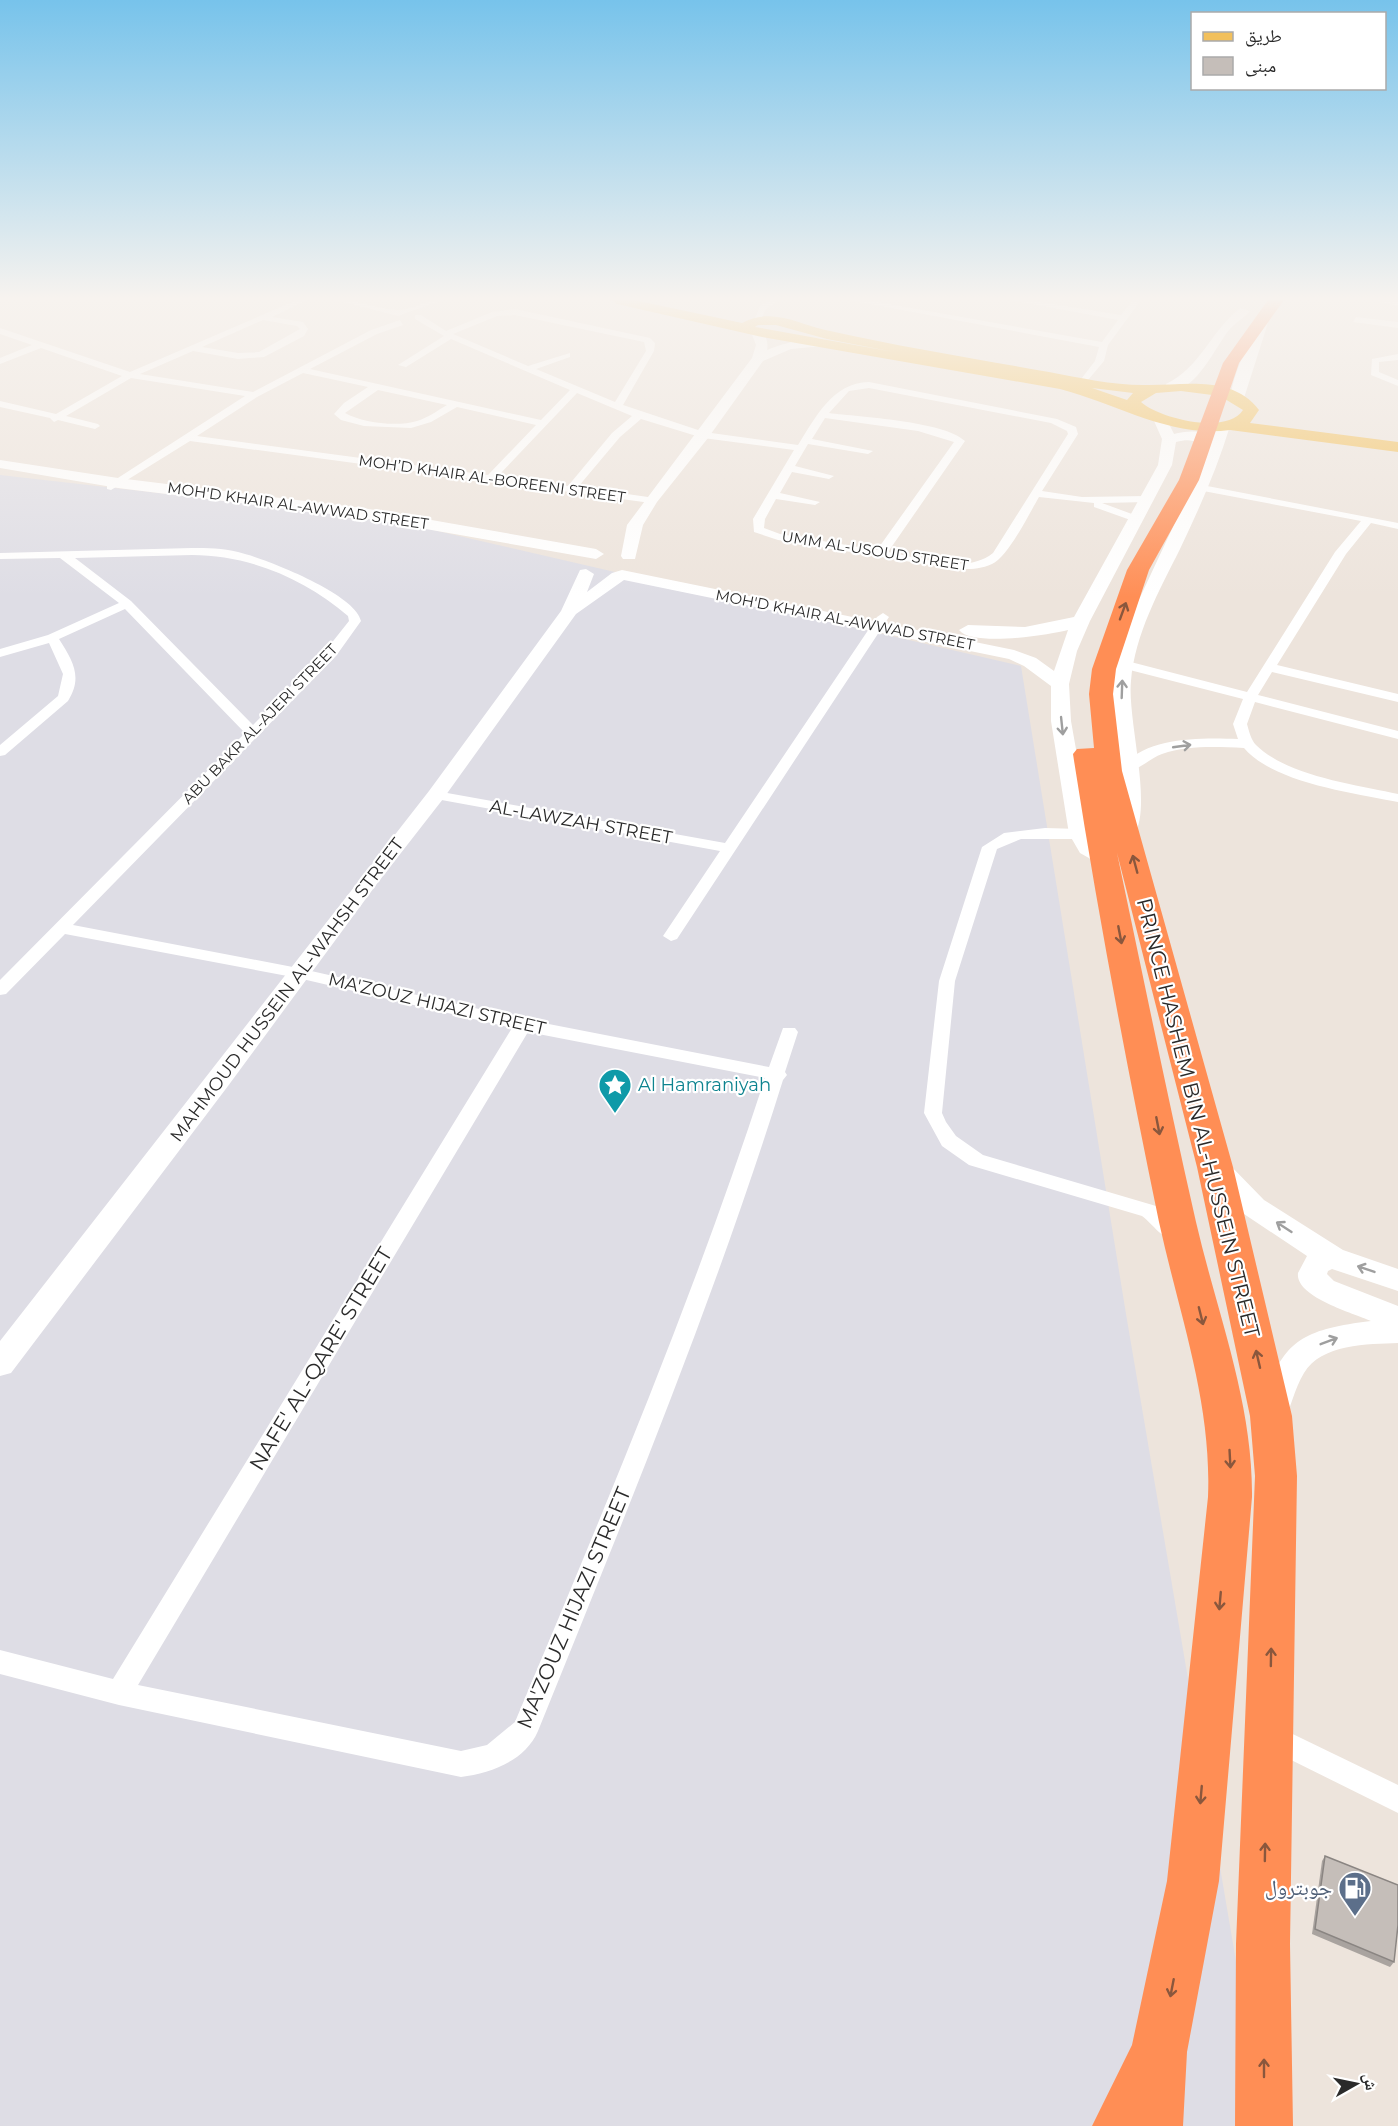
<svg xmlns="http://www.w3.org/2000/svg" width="1398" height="2126" font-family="Montserrat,'Noto Naskh Arabic',sans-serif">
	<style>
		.industrial { fill: #dedde5 }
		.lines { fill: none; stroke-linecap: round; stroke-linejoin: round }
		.street { fill: #fff; fill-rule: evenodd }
		.secondary { fill: #fff; fill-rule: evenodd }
		.primary { fill: #f2c05c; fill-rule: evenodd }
		.highway { fill: #ff8e55; fill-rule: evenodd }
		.wall { fill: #a9a39f }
		.building { fill: #c5beb9; stroke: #8a8582; stroke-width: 1.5 }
		.oneway { stroke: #8a573d }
		.oneway2 { stroke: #9f9f9f }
		.labels { text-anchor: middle; stroke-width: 4.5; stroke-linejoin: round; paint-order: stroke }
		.far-street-label { font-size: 15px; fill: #2a2a2a; stroke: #fff }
		.street-label { font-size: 18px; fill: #2a2a2a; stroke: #fff }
		.culture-label { font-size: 18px; fill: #0d838f; stroke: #fff; text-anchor: start }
		.near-street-label { font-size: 21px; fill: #2a2a2a; stroke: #fff }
		.near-service-label { font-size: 21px; fill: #4e5e75; stroke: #fff; text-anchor: end }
	</style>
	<rect width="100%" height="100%" fill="#ede4dc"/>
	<polygon class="industrial" points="0,475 381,518 1021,666 1126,1314 1264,2126 0,2126"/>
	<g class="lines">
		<g class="street">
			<path d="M 297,300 L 307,300 L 272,317 L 303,322 L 308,329 L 304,336 L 264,357 L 238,359 L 193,351 L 140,374 L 253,392 L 371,330 L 400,320 L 403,325 L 377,334 L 310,369 L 541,420 L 570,390 L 451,339 L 406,367 L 398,365 L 444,336 L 415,319 L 415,315 L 421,315 L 446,331 L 492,312 L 515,309 L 650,338 L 655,343 L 654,351 L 623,405 L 704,432 L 798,445 C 816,417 832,383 869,382 L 1057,419 L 1076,427 L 1078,434 L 1042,491 L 1082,497 L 1147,496 L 1152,499 L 1147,502 L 1102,503 L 1140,517 L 1140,521 L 1136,522 L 1094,507 L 1094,503 L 1039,497 C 1029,514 1008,557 992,564 C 979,570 967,569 954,569 L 778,540 L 754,532 L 753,519 L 794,450 L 703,438 L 641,419 L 620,437 L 578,487 L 655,498 L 656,500 L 651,503 L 190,441 L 111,490 L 107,489 L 107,485 L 245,396 L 131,378 L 66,416 L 98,424 L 100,426 L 95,429 L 58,420 L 54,422 L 50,418 L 0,407 L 0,401 L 56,414 L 122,376 L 41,348 L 0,364 L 0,358 L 32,345 L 0,334 L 0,328 L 130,372 ZM 515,315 L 644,342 L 646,351 L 615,402 L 536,369 L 570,357 L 570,353 L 528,366 L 453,334 L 497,316 ZM 263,320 L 297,326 L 300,329 L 259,352 L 238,353 L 202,347 ZM 303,373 L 368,387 L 344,403 L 334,414 L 341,420 L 364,426 L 411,428 L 431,422 L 457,407 L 536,425 L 488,475 L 197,436 L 257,397 ZM 869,388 L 1051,423 L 1067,431 L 1068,434 L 993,553 C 967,575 918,557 888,552 L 965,441 C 944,421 859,417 829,413 L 849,391 ZM 378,390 L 447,405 C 437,411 427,418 417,421 C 397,427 363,423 345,413 ZM 577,393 L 632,416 L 612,433 L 568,486 L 498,476 ZM 825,418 L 918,431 L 954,442 L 877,550 L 780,534 L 764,528 L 765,519 L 776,499 L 815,505 L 820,502 L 780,493 L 792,472 L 829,479 L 834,476 L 795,466 L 808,444 L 868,454 L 873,451 L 812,439 Z"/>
			<path d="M 336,300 C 357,299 376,309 397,310 C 411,311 426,299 442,300 L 398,316 Z"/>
			<polygon points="770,300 779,300 766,309 759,323 753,323 760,306"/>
			<polygon points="849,300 866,300 1102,342 1118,320 1010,300 1028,300 1121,315 1133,300 1141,300 1108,345 1104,361 1083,386 1078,383 1095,361 1099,347"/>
			<polygon points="1356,317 1398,322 1398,328 1353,322"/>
			<polygon points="1398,354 1398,360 1379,362 1379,372 1398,380 1398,386 1371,375 1372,359"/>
			<path d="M 1202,485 L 1398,523 L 1398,529 L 1371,523 L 1346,554 L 1277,665 L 1398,694 L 1398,702 L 1272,672 L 1258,695 L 1398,731 L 1398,739 L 1255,702 L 1247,724 C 1249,731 1251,740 1256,745 C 1287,776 1357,785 1398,794 L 1398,802 C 1354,793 1274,783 1244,748 C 1217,747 1188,745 1162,754 C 1150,758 1137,773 1124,770 L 1122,767 C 1147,736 1202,738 1238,739 L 1233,724 L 1243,699 L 1118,667 L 1118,661 L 1123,660 L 1247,692 L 1335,552 L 1361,521 L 1198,490 L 1198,486 Z"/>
			<path d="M 192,548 C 207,548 223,548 238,552 C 264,558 356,594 361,621 L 336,656 L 73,925 L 298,968 L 523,1019 L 769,1067 L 783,1028 L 795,1028 L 798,1032 L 785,1072 L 787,1075 L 783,1080 C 714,1301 625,1516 538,1731 C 525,1761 491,1773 461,1777 L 119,1705 L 0,1674 L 0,1650 L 113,1679 L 512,1028 L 298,978 L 65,934 L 6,994 L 0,995 L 0,980 L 245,733 L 125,609 L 59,639 C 73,661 83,677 68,701 L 5,755 L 0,756 L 0,745 L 58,696 L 63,674 L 49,643 L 0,657 L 0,649 L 48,635 L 119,603 L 60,558 L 0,559 L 0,553 ZM 192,555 C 249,555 305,579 348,616 L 349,621 L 326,650 L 253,725 L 131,601 L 75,558 ZM 528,1032 L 765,1078 C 694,1297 604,1510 515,1722 L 487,1745 L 461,1751 L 138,1685 Z"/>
			<polygon points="883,613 889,617 677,939 671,941 663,936 720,851 436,799 429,795 436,791 725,843 877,617"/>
			<path d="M 1045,828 L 1080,829 L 1088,834 L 1080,839 L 1021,839 L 997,849 L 955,981 L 942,1113 L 946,1122 L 956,1136 L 983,1155 L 1156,1206 L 1171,1217 L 1185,1235 L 1182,1240 C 1166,1245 1154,1225 1142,1216 L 969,1165 L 942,1146 L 924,1113 L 939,981 L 982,847 L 1004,833 Z"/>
			<polygon points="1272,1724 1398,1785 1398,1813 1263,1746 1259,1737 1263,1728"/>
		</g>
		<g class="secondary">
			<polygon points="1378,300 1398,300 1398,306 1380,302"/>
			<path d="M 1240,308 L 1250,311 C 1244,318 1235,323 1229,330 C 1215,347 1194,397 1166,390 L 1166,384 C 1200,368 1211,331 1240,308 Z"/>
			<path d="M 1263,311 L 1269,315 L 1267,326 L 1244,398 L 1237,402 L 1232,401 C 1226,386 1254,335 1257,315 Z"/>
			<path d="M 757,328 C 765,330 769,343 767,350 C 780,345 818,332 829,342 L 823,346 L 791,349 L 763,361 L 708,438 L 657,502 L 643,525 L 635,559 L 623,559 L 621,556 L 627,525 L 752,358 L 756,345 L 751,332 Z"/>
			<path d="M 1161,417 L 1166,418 L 1174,434 C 1186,431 1203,429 1212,439 L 1218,423 L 1228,423 L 1230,426 C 1217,469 1199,509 1180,549 C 1159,591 1135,634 1131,681 C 1127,719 1153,806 1134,835 L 1118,835 L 1115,830 L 1120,788 L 1111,704 L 1117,654 L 1129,621 L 1208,452 C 1197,440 1191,438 1176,442 L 1172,465 L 1090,621 L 1077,651 L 1069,684 L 1071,721 L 1091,834 C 1097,845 1108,847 1115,857 L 1112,862 L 1096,862 L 1080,853 L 1069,834 L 1051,721 L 1051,686 L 1024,666 L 1009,659 L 624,580 L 576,614 L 443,799 L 376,885 L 228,1086 L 11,1373 L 0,1376 L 0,1341 L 429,791 L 561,611 L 580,570 L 586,569 L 594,574 L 587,592 L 612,573 L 622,570 L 1014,650 L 1036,658 L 1054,671 L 1068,630 C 1048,635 972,647 959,630 L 968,625 L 1025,627 L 1074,617 L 1158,465 L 1162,439 L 1154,421 Z"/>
			<polygon points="0,460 118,478 363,508 596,549 604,554 596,559 363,518 118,488 0,468"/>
			<path d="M 1216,1158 L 1226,1161 L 1264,1200 L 1343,1250 L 1398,1269 L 1398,1291 L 1332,1269 L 1328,1271 L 1327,1274 L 1334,1281 L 1398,1306 L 1398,1343 C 1368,1344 1321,1344 1304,1373 C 1294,1389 1291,1409 1282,1425 L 1271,1429 L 1260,1425 L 1255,1416 C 1284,1345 1290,1331 1371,1321 C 1353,1313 1295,1297 1298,1273 L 1307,1256 L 1244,1214 L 1206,1175 L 1202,1168 L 1206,1161 Z"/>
		</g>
		<path class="primary" d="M 611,300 L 634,300 L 742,323 C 753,317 765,315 777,317 C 795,319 812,328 830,331 C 902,347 976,359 1049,372 C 1081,378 1116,386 1149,385 C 1185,385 1233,375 1259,410 L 1250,423 L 1398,442 L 1398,452 L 1230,430 C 1170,438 1118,404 1060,389 L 762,337 L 617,304 ZM 758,325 L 776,325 L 827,339 L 894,352 L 755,327 ZM 1092,388 L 1133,393 L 1127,400 ZM 1181,391 L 1220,396 L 1243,410 C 1227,435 1160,419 1141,402 L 1156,393 Z"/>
		<path class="highway" d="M 1268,300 L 1284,300 L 1239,363 L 1199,480 L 1149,570 L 1116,669 L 1113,694 L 1122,771 L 1233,1167 L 1292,1416 L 1297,1476 L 1290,1944 L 1293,2126 L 1235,2126 L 1236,1944 L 1255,1476 L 1250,1416 L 1197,1167 L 1117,853 C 1143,976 1168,1099 1196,1222 C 1217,1313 1253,1402 1252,1497 L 1219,1881 L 1187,2052 L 1183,2126 L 1092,2126 L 1132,2045 L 1167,1881 L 1208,1497 C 1212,1402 1179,1314 1159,1222 C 1127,1067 1097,910 1073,754 L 1077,749 L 1094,748 L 1089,694 L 1092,669 L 1127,570 L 1179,480 L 1223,363 Z"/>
	</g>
	<polygon class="wall" points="1325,1856 1394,1962 1390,1967 1312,1934 1322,1861"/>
	<polygon class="building" points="1325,1856 1398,1885 1398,1925 1394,1962 1315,1929"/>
	<defs><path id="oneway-shaft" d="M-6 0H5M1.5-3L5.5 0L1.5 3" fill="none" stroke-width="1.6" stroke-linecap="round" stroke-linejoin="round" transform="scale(1.5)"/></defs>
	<g class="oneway">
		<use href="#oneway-shaft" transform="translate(1123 611) rotate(-70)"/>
		<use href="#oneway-shaft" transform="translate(1135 864) rotate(-105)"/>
		<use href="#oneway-shaft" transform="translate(1120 935) rotate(79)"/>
		<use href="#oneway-shaft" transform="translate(1158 1126) rotate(79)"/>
		<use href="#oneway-shaft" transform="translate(1201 1316) rotate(76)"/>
		<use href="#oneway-shaft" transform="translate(1258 1359) rotate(-103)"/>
		<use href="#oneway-shaft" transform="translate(1230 1459) rotate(87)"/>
		<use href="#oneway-shaft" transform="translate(1220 1601) rotate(95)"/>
		<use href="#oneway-shaft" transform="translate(1271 1657) rotate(-89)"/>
		<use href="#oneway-shaft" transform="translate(1201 1795) rotate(95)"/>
		<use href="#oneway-shaft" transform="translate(1265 1852) rotate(-89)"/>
		<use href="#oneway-shaft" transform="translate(1172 1988) rotate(101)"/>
		<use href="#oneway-shaft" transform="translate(1264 2068) rotate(-90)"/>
	</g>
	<g class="oneway2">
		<use href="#oneway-shaft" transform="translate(1122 689) rotate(-88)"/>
		<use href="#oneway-shaft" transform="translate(1062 726) rotate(84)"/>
		<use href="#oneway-shaft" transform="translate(1182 746) rotate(-8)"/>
		<use href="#oneway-shaft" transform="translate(1284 1227) rotate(-147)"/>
		<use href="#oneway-shaft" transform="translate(1366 1269) rotate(-161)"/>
		<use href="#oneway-shaft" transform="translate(1329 1341) rotate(-21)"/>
	</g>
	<linearGradient id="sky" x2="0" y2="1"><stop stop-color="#77c3eb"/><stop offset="0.5" stop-color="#f7f3ef"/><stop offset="1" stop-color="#f7f3ef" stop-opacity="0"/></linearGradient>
	<rect width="1398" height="597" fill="url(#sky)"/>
	<defs>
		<symbol id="sight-pin" viewBox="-11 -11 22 30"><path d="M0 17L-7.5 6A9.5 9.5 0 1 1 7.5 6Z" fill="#0f9aa8" stroke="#fff"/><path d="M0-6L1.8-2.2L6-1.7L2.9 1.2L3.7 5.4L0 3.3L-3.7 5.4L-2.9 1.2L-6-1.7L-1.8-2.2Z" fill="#fff"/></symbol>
		<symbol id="fuel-pin" viewBox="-11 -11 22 30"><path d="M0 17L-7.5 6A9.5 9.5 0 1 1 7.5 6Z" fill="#5c6f8a" stroke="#fff"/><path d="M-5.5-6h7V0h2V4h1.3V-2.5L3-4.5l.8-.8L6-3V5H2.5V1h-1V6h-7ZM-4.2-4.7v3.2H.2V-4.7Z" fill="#fff"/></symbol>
	</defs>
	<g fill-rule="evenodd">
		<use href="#sight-pin" x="596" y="1066" width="38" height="52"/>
		<use href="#fuel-pin" x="1336" y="1869" width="38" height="52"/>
	</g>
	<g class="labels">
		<g class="far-street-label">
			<text transform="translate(492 479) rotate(8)" y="5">MOH’D KHAIR AL-BOREENI STREET</text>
			<text transform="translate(298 506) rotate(8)" y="5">MOH'D KHAIR AL-AWWAD STREET</text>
			<text transform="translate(875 551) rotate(9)" y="5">UMM AL-USOUD STREET</text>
			<text transform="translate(845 620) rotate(11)" y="5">MOH'D KHAIR AL-AWWAD STREET</text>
			<text transform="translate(260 724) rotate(-46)" y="5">ABU BAKR AL-AJERI STREET</text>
		</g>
		<g class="street-label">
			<text transform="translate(581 822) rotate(10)" y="6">AL-LAWZAH STREET</text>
			<text transform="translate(287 990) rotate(-53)" y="6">MAHMOUD HUSSEIN AL-WAHSH STREET</text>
			<text transform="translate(437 1004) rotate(13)" y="6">MA'ZOUZ HIJAZI STREET</text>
		</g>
		<g class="culture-label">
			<text x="638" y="1091">Al Hamraniyah</text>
		</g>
		<g class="near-street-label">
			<text transform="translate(1198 1118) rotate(76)" y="7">PRINCE HASHEM BIN AL-HUSSEIN STREET</text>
			<text transform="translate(321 1359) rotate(-59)" y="7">NAFE' AL-QARE' STREET</text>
			<text transform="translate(574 1608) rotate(-67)" y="7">MA'ZOUZ HIJAZI STREET</text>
		</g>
		<g class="near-service-label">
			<text x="1332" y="1895">جوبترول</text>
		</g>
	</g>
	<rect x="1191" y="12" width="195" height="78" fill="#ffffff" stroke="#aaaaaa" stroke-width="1.5"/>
	<rect x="1203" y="32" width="30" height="9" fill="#f2c05c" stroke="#aaaaaa" stroke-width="1.5"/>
	<text x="1245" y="42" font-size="18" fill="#2a2a2a">طريق</text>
	<rect x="1203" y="57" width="30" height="18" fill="#c5beb9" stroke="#aaaaaa" stroke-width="1.5"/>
	<text x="1245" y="72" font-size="18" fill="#2a2a2a">مبنى</text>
	<g transform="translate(1356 2084) rotate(81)" stroke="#ffffff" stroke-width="4.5" paint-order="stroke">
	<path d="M0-4.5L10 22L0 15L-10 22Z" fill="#2a2a2a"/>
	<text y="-9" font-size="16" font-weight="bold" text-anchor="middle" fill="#2a2a2a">ش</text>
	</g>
</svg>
